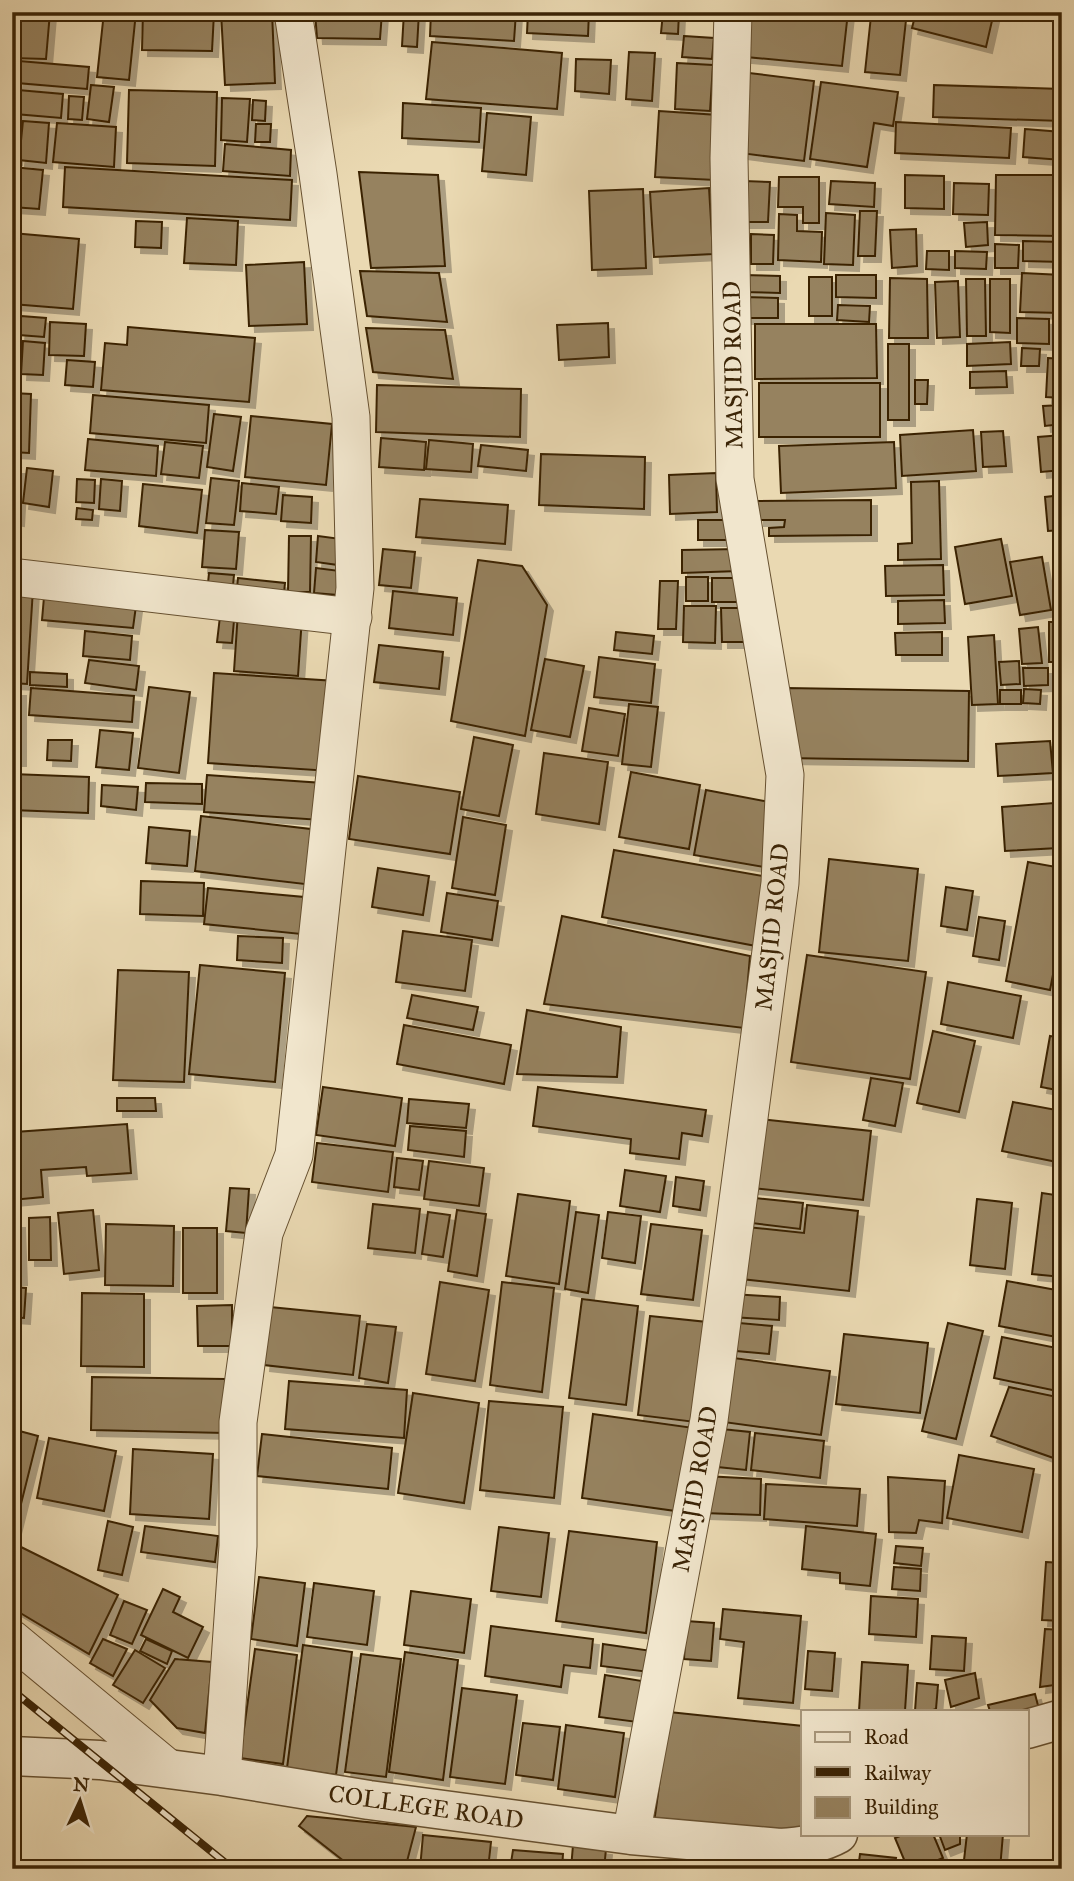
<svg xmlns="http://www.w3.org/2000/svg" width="1074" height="1881" font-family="'IM FELL Great Primer',serif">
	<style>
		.building { fill: #96825f; stroke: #3a2305; stroke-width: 2; filter: url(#shadow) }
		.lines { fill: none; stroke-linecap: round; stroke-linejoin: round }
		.minor-casing { stroke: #665030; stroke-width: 39 }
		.tertiary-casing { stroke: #665030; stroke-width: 41 }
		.minor { stroke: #f1e6cd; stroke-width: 37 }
		.tertiary { stroke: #f1e6cd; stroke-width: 38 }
		.rail-casing { stroke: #3a2305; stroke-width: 8 }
		.rail { stroke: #f1e6cd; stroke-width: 5; stroke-dasharray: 16; stroke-linecap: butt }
		.labels { text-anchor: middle; stroke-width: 5; stroke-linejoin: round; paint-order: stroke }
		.street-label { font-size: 24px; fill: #3a2305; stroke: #f1e6cd }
	</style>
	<defs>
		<filter id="shadow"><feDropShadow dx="6" dy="6" stdDeviation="0" flood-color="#0004"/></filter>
	</defs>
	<rect width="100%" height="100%" fill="#ead9b2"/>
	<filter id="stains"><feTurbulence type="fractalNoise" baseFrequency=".00286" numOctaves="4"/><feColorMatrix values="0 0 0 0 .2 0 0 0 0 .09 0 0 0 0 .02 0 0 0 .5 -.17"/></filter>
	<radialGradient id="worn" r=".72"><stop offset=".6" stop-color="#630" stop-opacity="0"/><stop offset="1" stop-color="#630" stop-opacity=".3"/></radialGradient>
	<g class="building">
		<polygon points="12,12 50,12 46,59 12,58"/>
		<polygon points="104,12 136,12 129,80 97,77"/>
		<polygon points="143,12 214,13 212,51 142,50"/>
		<polygon points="221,12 272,12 275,83 225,85"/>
		<polygon points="315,12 382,12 380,39 317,38"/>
		<polygon points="404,12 419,12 417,47 402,46"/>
		<polygon points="431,12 516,12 514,41 430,36"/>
		<polygon points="528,12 589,12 588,36 527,33"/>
		<polygon points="663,12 679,13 678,34 661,33"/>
		<polygon points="740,12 848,12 842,66 736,56"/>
		<polygon points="916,12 994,12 986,47 912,28"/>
		<polygon points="871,16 906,20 900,75 865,72"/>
		<polygon points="684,36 714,38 712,59 682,57"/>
		<polygon points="432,42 562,53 557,109 426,99"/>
		<polygon points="629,52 655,53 652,101 626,99"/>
		<polygon points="576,59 611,60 609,94 575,91"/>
		<polygon points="19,61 89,67 87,89 17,83"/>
		<polygon points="677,63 713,65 710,111 675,109"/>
		<polygon points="749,73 814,81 804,161 740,153"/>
		<polygon points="821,82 898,92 893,126 874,123 867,167 810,159"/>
		<polygon points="91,85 114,87 109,122 87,119"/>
		<polygon points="934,85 1062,89 1062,121 933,117"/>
		<polygon points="18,90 63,94 61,118 15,114"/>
		<polygon points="129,90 217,92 215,166 127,163"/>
		<polygon points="69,96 84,97 82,120 68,119"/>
		<polygon points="222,98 250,99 247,142 221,140"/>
		<polygon points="253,100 266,101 265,121 252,120"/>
		<polygon points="403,103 481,108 479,142 402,138"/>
		<polygon points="659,111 718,115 715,180 655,177"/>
		<polygon points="487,113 531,117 526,175 482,171"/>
		<polygon points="23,121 49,123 46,163 19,160"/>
		<polygon points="896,122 1011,128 1009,158 895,153"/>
		<polygon points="57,123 116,127 114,167 53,162"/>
		<polygon points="12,124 19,125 16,159 12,159"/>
		<polygon points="256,124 271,124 270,142 255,142"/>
		<polygon points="1025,129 1062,132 1062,160 1023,157"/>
		<polygon points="225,144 291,150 290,176 223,171"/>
		<polygon points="12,167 43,170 39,209 12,207"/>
		<polygon points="65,167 292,180 290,220 63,207"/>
		<polygon points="359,172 438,175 445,266 371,268"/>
		<polygon points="905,175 944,176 944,209 905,208"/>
		<polygon points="996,175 1062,175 1062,236 995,235"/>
		<polygon points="779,177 819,177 819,223 803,223 803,207 778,207"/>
		<polygon points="744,181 770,182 768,222 744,222"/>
		<polygon points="831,181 875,183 874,207 829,204"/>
		<polygon points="954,183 989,184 988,215 953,214"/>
		<polygon points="709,188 713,254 654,257 650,192"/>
		<polygon points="643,189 646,268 592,270 589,191"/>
		<polygon points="860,211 877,211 875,256 858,256"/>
		<polygon points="826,213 855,215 853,265 824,264"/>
		<polygon points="779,214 797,215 797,231 822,232 821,262 778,260"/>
		<polygon points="187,218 238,221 236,265 184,263"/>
		<polygon points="136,221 162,222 161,248 135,247"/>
		<polygon points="987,222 988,245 966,247 964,223"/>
		<polygon points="916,229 917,266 892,268 890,230"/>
		<polygon points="12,233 79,239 73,309 12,304"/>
		<polygon points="751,234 774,235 773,264 751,264"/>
		<polygon points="1023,241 1062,242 1062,262 1023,261"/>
		<polygon points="995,244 1019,245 1018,268 995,268"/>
		<polygon points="927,251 949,251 949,270 926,269"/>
		<polygon points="955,251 987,252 986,269 955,268"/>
		<polygon points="304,262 307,324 249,326 246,265"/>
		<polygon points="360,271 439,273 447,322 367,316"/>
		<polygon points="1022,273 1062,275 1062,313 1020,312"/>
		<polygon points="743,275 780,276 780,293 743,292"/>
		<polygon points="836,275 876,275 876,298 836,297"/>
		<rect x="809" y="277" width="23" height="39"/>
		<polygon points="890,278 927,279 928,338 889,338"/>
		<polygon points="966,279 985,279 986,336 967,336"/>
		<polygon points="990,279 1010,279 1010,333 990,332"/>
		<polygon points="958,281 960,337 937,338 935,282"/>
		<polygon points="742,297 778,298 778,318 742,318"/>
		<polygon points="838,305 870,306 869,322 837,320"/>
		<polygon points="21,316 46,318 44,337 19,335"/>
		<polygon points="1017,318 1049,319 1049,344 1017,343"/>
		<polygon points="50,322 86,324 84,356 49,355"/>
		<polygon points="608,323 609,357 559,360 557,325"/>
		<polygon points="755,324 876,324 877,378 755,379"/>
		<polygon points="128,327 255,338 249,402 101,390 105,343 127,345"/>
		<polygon points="366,328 445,330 453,379 373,372"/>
		<polygon points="23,341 45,343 43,375 21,374"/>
		<polygon points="1010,342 1011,364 967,366 967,344"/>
		<rect x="888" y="344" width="21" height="76"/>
		<polygon points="1022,348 1040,349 1039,366 1021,366"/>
		<polygon points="1048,358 1062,359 1062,398 1046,397"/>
		<polygon points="67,360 95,362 93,387 65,385"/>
		<polygon points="1006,371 1007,387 970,388 970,372"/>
		<polygon points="915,380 928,380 927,404 915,404"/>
		<rect x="759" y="383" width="121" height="54"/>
		<polygon points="377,385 521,389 520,437 376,432"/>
		<polygon points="12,393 31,394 29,453 12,452"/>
		<polygon points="93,395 209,405 206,443 90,433"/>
		<polygon points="1062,405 1062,424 1045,426 1043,406"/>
		<polygon points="214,414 241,417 233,471 207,467"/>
		<polygon points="251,416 332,424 326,485 245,477"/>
		<polygon points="973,430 976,471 902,476 900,435"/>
		<polygon points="1003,431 1006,466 983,467 981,432"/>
		<polygon points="1062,435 1062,470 1041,472 1038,437"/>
		<polygon points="381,438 426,442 424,470 379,467"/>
		<polygon points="88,439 158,446 156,476 85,470"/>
		<polygon points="429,440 473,444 471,472 426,469"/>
		<polygon points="165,442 203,446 199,478 161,474"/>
		<polygon points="894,442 896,488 781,493 779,446"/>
		<polygon points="481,445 528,450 526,471 478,466"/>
		<polygon points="541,454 645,457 644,509 539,505"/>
		<polygon points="12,468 21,468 18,520 12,519"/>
		<polygon points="27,468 53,471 49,507 23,503"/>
		<polygon points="716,473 717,512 670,514 669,475"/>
		<polygon points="211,478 239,481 234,525 206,523"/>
		<polygon points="77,479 95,480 94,503 76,502"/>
		<polygon points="101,479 122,481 120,511 99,509"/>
		<polygon points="939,481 941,559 898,560 898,544 912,543 911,482"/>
		<polygon points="242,483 279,487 276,514 240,511"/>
		<polygon points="143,484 202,490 197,533 139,526"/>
		<polygon points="283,495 312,497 311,523 281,521"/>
		<polygon points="1062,495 1062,530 1048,531 1045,497"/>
		<polygon points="420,499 508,505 505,544 416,537"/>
		<polygon points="871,500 871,535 769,536 769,528 784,527 785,520 758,520 757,501"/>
		<polygon points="77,508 93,510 92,520 76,519"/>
		<rect x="698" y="520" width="31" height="20"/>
		<polygon points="205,530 239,532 236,569 202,567"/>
		<polygon points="289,536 311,536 310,592 288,592"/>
		<polygon points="318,536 341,539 338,565 316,562"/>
		<polygon points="1001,539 1012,596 965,604 955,547"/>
		<polygon points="383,549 415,552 411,588 379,585"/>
		<polygon points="739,549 739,571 682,573 682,550"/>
		<polygon points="1042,557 1051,610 1020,615 1010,562"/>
		<polygon points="478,560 522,566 547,605 525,736 451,721"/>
		<polygon points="943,565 944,595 886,596 885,566"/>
		<polygon points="316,568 340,571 338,595 314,593"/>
		<polygon points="209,573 234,575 232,595 207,593"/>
		<rect x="686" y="577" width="22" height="24"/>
		<polygon points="238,578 285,583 283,603 236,598"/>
		<polygon points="712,578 741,578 742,602 712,602"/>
		<polygon points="660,581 678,581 676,629 658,629"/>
		<polygon points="12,587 33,589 27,684 12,683"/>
		<polygon points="393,591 457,598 453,635 389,628"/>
		<polygon points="44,597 136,606 133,628 42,620"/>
		<polygon points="944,600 945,623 898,624 898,601"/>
		<polygon points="684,606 716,606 715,643 683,642"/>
		<polygon points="221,608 235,609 232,643 217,642"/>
		<polygon points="721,608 751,608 751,642 722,642"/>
		<polygon points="238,612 302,617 298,676 234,671"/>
		<rect x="1049" y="622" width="13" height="40"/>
		<polygon points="1038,627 1042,663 1022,664 1019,629"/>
		<polygon points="85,631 132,636 130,660 83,656"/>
		<polygon points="616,632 654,636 652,654 614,650"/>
		<polygon points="942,632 942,655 896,655 895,633"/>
		<polygon points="994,635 998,704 972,705 968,637"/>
		<polygon points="379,645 443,652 439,689 374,682"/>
		<polygon points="599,657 655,664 651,703 594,697"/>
		<polygon points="545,659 584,666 570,737 531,730"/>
		<polygon points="89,660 139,666 136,690 85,683"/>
		<polygon points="1019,661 1020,684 1001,685 999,662"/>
		<polygon points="1023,668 1048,668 1048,685 1024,686"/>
		<polygon points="30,672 67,674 67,687 30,685"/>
		<polygon points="214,673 336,681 330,771 208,763"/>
		<polygon points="149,687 190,692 179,773 138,768"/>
		<polygon points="31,688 134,696 132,722 29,715"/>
		<polygon points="786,688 969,691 968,761 785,758"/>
		<polygon points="1024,689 1041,690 1040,704 1023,703"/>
		<rect x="12" y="690" width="8" height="70"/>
		<rect x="1000" y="690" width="21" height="14"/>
		<polygon points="629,704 658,707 651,767 622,764"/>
		<polygon points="589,708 625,714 618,756 582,751"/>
		<polygon points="100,730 133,733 129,770 96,767"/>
		<polygon points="474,737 513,745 499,816 461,809"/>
		<polygon points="48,740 72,740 71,761 47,760"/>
		<polygon points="1050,741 1053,773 998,776 996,744"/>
		<polygon points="544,753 608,762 599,824 536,814"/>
		<polygon points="631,772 700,785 689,849 619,837"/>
		<polygon points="12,774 89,777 88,813 12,810"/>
		<polygon points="207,775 323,783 321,820 204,812"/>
		<polygon points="358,776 460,792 450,854 349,839"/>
		<polygon points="146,783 202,784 202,804 145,802"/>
		<polygon points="102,785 138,787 136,810 101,806"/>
		<polygon points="706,790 775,803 764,867 694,855"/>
		<polygon points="1054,803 1058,848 1005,851 1002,807"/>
		<polygon points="201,816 319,830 313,885 195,871"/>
		<polygon points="463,817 506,825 495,895 452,888"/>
		<polygon points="149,827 190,831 187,866 146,863"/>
		<polygon points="614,850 768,877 756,946 602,917"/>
		<polygon points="829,859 918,869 908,961 819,952"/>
		<polygon points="1028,862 1062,868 1062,929 1050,990 1006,981"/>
		<polygon points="378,868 429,876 423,915 372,907"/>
		<polygon points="141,881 204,883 203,916 140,914"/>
		<polygon points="946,887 973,891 967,930 941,926"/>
		<polygon points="208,888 304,897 301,934 204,924"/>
		<polygon points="447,893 498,901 492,940 441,932"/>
		<polygon points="562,916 750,956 744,1028 544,1004"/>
		<polygon points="979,917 1005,921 999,960 973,956"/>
		<polygon points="403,931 472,940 465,991 396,982"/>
		<polygon points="238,936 283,938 282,963 237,960"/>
		<polygon points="807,955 926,972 910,1079 791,1062"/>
		<polygon points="200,965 285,973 275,1082 189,1074"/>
		<polygon points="118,970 189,972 184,1082 113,1080"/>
		<polygon points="948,982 1021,996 1013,1038 941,1024"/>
		<polygon points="412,995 478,1007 473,1030 407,1018"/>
		<polygon points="527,1010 621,1027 617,1077 517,1074"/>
		<polygon points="404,1025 511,1045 504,1084 397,1064"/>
		<polygon points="933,1031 975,1041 959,1112 917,1103"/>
		<polygon points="1050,1036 1062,1038 1062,1091 1041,1087"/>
		<polygon points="871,1078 903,1083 895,1126 863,1120"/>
		<polygon points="323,1087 402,1098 395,1146 316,1135"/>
		<polygon points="538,1087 706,1110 702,1136 682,1133 679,1159 630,1153 631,1139 533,1126"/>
		<polygon points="117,1098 155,1098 156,1111 117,1111"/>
		<polygon points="409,1099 469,1104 466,1128 407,1123"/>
		<polygon points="1013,1102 1062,1111 1062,1163 1002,1151"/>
		<polygon points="751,1118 871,1131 863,1200 743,1187"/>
		<polygon points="127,1124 131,1173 87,1176 86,1167 41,1170 43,1197 12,1200 12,1144 16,1144 15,1132"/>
		<polygon points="410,1126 466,1131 464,1157 408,1150"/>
		<polygon points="317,1143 393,1152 388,1192 312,1182"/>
		<polygon points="397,1158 423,1161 419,1190 394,1187"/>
		<polygon points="429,1161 484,1168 479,1206 424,1199"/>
		<polygon points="625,1170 666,1176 660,1212 620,1206"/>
		<polygon points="676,1177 704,1181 700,1210 673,1206"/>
		<polygon points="230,1188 249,1189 246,1233 226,1231"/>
		<polygon points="1042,1193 1062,1196 1062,1277 1032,1274"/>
		<polygon points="518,1194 570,1201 559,1284 506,1276"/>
		<polygon points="746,1197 803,1203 800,1229 743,1222"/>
		<polygon points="977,1199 1012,1203 1005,1269 970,1265"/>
		<polygon points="373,1204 420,1209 415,1253 368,1248"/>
		<polygon points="807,1205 858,1211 849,1291 741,1279 747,1227 804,1233"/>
		<polygon points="93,1210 99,1270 64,1274 58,1213"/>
		<polygon points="457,1210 486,1214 477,1276 448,1271"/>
		<polygon points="428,1212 450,1215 443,1257 422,1254"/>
		<polygon points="576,1212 599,1215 588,1293 565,1289"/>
		<polygon points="608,1212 641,1216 635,1263 602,1258"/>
		<polygon points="50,1217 51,1260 29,1260 29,1218"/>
		<polygon points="12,1222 19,1222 21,1279 12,1279"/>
		<polygon points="106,1224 174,1226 173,1286 105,1285"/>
		<polygon points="651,1224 702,1230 693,1300 641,1294"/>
		<rect x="183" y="1228" width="34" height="65"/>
		<polygon points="1007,1281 1062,1291 1062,1338 999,1326"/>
		<polygon points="440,1282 489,1290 475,1381 426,1374"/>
		<polygon points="502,1282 554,1288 542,1392 490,1385"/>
		<polygon points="12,1287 26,1288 24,1318 12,1317"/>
		<polygon points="82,1293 144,1294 144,1367 81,1366"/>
		<polygon points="731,1294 780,1297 779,1320 730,1317"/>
		<polygon points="582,1299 638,1306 626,1405 569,1398"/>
		<polygon points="232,1305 232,1346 198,1346 197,1306"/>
		<polygon points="270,1307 360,1316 353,1375 264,1365"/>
		<polygon points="650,1316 707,1322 695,1422 638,1415"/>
		<polygon points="728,1322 772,1326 769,1354 725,1350"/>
		<polygon points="948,1323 983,1331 956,1439 922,1431"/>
		<polygon points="367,1324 396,1327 388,1383 359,1378"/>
		<polygon points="844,1334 928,1343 920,1413 836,1404"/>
		<polygon points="1002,1337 1062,1349 1062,1392 994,1378"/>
		<polygon points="726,1357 830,1371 821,1435 716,1421"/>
		<polygon points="92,1377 225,1379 225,1433 91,1430"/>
		<polygon points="289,1381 407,1390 404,1438 285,1429"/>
		<polygon points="1009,1387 1062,1398 1062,1461 991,1436"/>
		<polygon points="413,1393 479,1403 464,1503 398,1493"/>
		<polygon points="489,1401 563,1407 554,1498 480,1490"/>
		<polygon points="593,1414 701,1429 690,1513 582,1498"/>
		<polygon points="712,1428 750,1432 746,1470 708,1466"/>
		<polygon points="12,1429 38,1436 12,1540"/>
		<polygon points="755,1433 824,1441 820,1478 751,1470"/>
		<polygon points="262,1434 392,1448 388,1489 257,1476"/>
		<polygon points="49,1438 116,1451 104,1511 37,1498"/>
		<polygon points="133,1449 213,1454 209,1519 130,1514"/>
		<polygon points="959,1455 1034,1469 1022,1532 947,1518"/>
		<polygon points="704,1476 761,1479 760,1515 703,1513"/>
		<polygon points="888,1477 945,1481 942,1523 919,1520 916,1533 889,1532"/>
		<polygon points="766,1484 860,1489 857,1526 764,1519"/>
		<polygon points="108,1521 133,1527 122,1575 98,1570"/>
		<polygon points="145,1526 218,1536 215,1562 141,1552"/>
		<polygon points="806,1526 876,1534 870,1586 840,1583 840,1573 802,1569"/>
		<polygon points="499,1527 549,1533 541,1597 491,1591"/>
		<polygon points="569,1531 657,1542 646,1633 556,1621"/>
		<polygon points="896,1546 923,1548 921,1566 894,1563"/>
		<polygon points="21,1547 118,1595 89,1654 12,1608 12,1569"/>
		<polygon points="1046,1562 1062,1563 1062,1621 1042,1620"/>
		<polygon points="894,1567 921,1569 920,1591 892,1589"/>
		<polygon points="259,1577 305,1583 297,1646 251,1639"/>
		<polygon points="314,1583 374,1591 367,1645 307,1637"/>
		<polygon points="163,1589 180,1597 173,1612 203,1627 188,1658 141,1635"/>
		<polygon points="411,1591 471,1599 464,1653 404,1645"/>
		<polygon points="871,1596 918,1599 916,1637 869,1634"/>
		<polygon points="124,1601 147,1610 132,1644 110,1635"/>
		<polygon points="723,1609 801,1616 793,1703 738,1698 744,1642 720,1639"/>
		<polygon points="686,1621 714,1623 711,1661 684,1659"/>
		<polygon points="491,1626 593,1639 590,1668 564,1665 561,1687 485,1676"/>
		<polygon points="1045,1629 1062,1630 1062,1684 1040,1687"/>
		<polygon points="932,1636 966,1638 964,1671 930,1669"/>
		<polygon points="103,1639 127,1649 113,1676 90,1663"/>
		<polygon points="146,1639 172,1651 167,1664 140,1651"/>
		<polygon points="603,1644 652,1651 649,1672 601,1666"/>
		<polygon points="303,1645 352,1652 336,1775 287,1768"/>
		<polygon points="255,1649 297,1655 283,1764 240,1758"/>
		<polygon points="135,1650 165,1668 143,1703 113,1685"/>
		<polygon points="808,1651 835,1653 832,1691 805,1689"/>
		<polygon points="405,1652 458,1660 443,1780 389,1772"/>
		<polygon points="361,1654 401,1659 386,1777 345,1772"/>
		<polygon points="175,1659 212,1662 205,1733 177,1728 150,1700"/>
		<polygon points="862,1662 908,1665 905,1711 859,1711"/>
		<polygon points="975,1673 979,1698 951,1707 945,1680"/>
		<polygon points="605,1675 642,1681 637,1722 599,1717"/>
		<polygon points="917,1683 938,1685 936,1709 930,1711 915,1711"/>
		<polygon points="462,1688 517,1695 505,1784 450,1777"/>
		<polygon points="1035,1694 1041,1717 1027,1711 990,1711 988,1705"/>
		<polygon points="669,1712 803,1726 803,1834 654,1823"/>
		<polygon points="523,1723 560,1727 553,1780 516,1775"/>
		<polygon points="566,1725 624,1733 615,1797 558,1789"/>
		<polygon points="307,1816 416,1827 405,1869 354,1869 299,1826"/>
		<polygon points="905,1834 933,1834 943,1858 916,1869 908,1869 895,1838"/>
		<polygon points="939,1834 960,1834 960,1844 945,1850"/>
		<polygon points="967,1834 1003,1834 1000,1869 963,1869"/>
		<polygon points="423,1835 491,1842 488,1869 420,1869"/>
		<polygon points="573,1845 606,1849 604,1869 571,1869"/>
		<polygon points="513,1850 563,1854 562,1869 510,1869"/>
		<polygon points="860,1854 896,1858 894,1869 858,1869"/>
	</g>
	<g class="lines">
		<defs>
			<g id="minor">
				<polyline points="12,577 353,617"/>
				<polyline points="12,1639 169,1769"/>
				<polyline points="222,1776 238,1546 238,1422 264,1233 294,1155 355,588 351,417 318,174 293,12"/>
				<polyline points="631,1835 709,1420 780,883 785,775 735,479 729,158 733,12"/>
			</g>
			<g id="tertiary">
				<polyline points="1027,1729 1062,1719"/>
				<path d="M 12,1756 L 100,1760 L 222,1776 L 369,1800 L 631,1835 L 780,1848 C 801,1847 820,1844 838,1834"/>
			</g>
		</defs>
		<use href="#minor" class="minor-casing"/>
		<use href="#tertiary" class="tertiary-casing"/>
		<use href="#minor" class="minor"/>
		<use href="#tertiary" class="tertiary"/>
		<defs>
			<polyline id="rail" points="12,1690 233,1869"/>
		</defs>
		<use href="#rail" class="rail-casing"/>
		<use href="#rail" class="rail"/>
	</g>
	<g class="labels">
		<g class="street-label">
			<text transform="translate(733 365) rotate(-91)" y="8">MASJID ROAD</text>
			<text transform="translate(772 927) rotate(-84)" y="8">MASJID ROAD</text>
			<text transform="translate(695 1489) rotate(-80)" y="8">MASJID ROAD</text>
			<text transform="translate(426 1807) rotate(8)" y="8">COLLEGE ROAD</text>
		</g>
	</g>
	<rect width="1074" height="1881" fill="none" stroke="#ead9b2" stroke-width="42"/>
	<rect x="14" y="14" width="1046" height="1853" fill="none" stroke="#3a2305" stroke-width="3.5"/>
	<rect x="21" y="21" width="1032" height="1839" fill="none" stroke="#3a2305" stroke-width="2"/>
	<rect x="801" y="1710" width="228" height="126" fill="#f1e6cd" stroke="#a8987d" stroke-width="2"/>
	<rect x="815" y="1732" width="35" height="10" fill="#f1e6cd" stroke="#a8987d" stroke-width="2"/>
	<text x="864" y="1744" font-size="21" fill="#3a2305">Road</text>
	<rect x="815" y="1767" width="35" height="10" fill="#3a2305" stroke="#a8987d" stroke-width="2"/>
	<text x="864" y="1780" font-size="21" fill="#3a2305">Railway</text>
	<rect x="815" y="1797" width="35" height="21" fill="#96825f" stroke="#a8987d" stroke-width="2"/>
	<text x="864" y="1814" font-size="21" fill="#3a2305">Building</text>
	<g transform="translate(80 1801) rotate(4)" stroke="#f1e6cd" stroke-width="5" paint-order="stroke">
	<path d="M0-5L12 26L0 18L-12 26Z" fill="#3a2305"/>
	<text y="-10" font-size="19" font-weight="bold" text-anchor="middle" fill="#3a2305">N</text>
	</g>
	<rect width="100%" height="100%" filter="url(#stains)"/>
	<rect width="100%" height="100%" fill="url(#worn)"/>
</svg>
